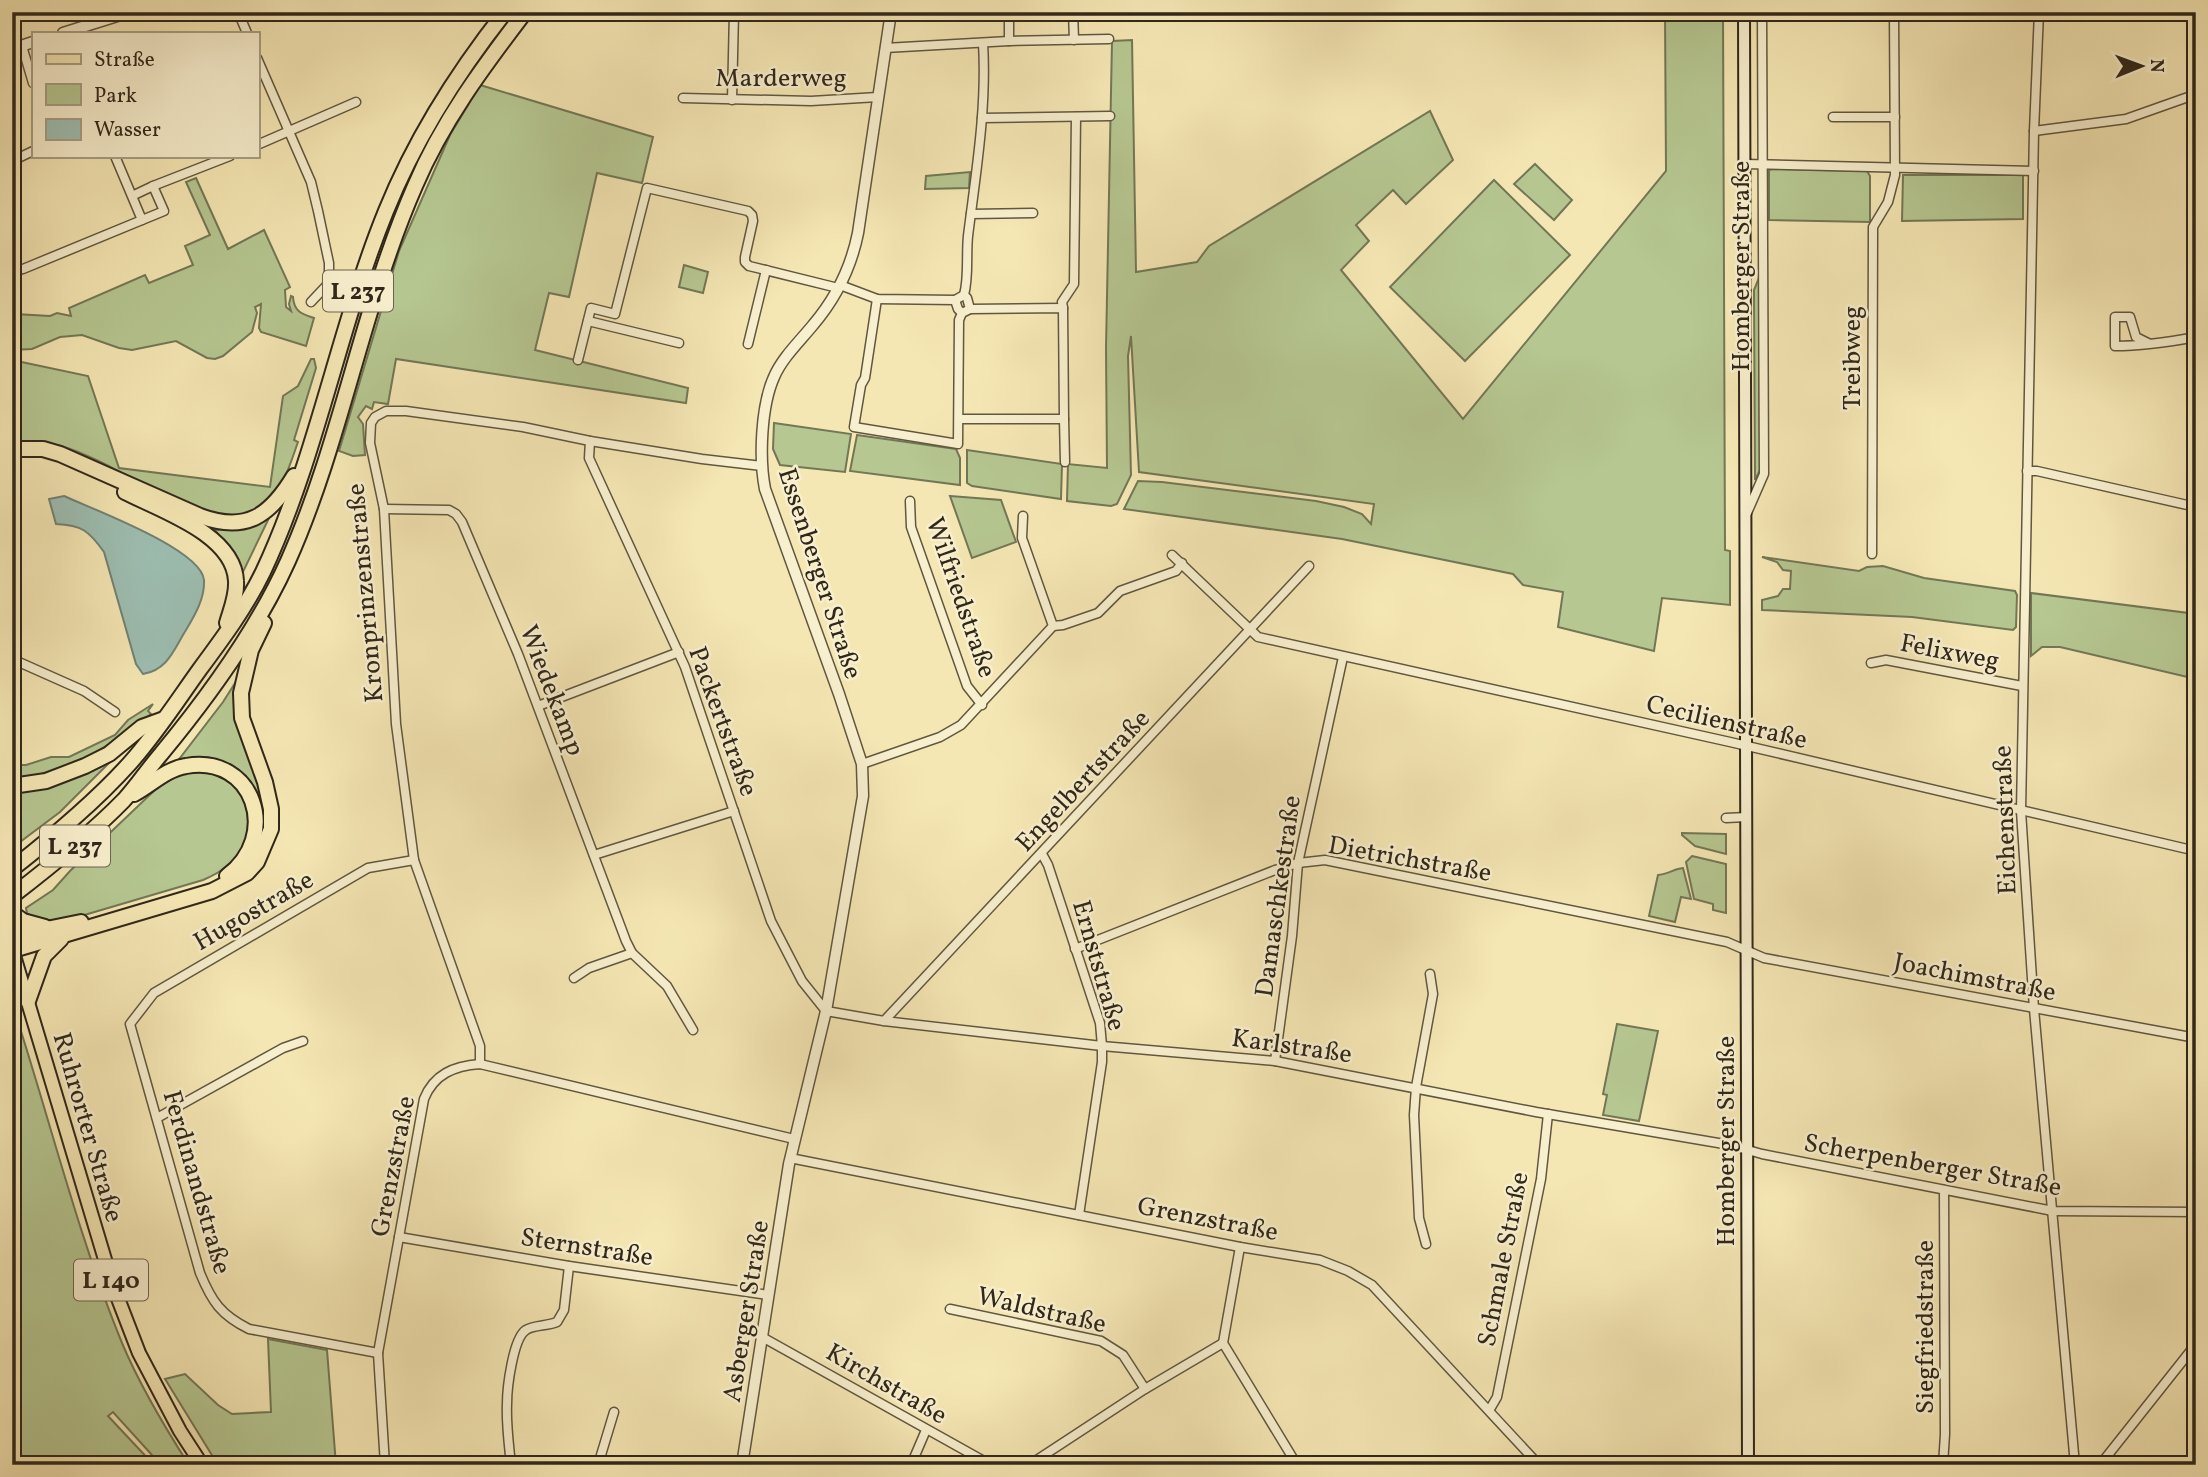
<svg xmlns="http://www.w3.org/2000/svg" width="2208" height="1477" font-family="Vollkorn,serif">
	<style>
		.green { fill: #b6c791; stroke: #737756; stroke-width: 2 }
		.water { fill: #9dbfb3; stroke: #718276; stroke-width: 2 }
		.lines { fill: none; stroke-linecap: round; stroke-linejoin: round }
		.minor-casing { stroke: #615740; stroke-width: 11 }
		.tertiary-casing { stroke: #615740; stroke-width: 13 }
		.secondary-casing { stroke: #30271a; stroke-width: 14 }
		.primary-casing { stroke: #30271a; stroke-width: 16 }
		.trunk-casing { stroke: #30271a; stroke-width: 18 }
		.motorway-casing { stroke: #30271a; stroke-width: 18 }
		.minor { stroke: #f8efce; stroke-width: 8 }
		.tertiary { stroke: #f8efce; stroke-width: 10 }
		.secondary { stroke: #f8efce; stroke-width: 10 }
		.primary { stroke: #f5e7b4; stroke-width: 12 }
		.trunk { stroke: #f5e7b4; stroke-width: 14 }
		.motorway { stroke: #f5e7b4; stroke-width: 14 }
		.labels { text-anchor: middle; stroke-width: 5; stroke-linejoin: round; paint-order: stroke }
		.shield { fill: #f8efce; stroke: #6c6350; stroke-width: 2 }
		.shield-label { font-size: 24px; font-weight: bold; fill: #30271a }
		.street-label { font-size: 26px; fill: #30271a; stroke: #f8efce }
	</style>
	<rect width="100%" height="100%" fill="#f5e7b4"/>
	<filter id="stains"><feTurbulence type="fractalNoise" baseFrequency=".00286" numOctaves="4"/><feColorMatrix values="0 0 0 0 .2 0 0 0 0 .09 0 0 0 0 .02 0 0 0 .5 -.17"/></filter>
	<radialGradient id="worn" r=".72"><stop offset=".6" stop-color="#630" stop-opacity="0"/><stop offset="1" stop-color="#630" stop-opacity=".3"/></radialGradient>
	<g class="green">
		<polygon points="1665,12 1723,12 1725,550 1730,551 1730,605 1662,598 1654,651 1558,627 1563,592 1523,585 1513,574 1342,539 1124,509 1138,481 1162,482 1316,501 1344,507 1362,514 1371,524 1374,504 1139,472 1131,336 1128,356 1131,475 1117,504 1111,506 1067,501 1068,464 1107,468 1106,348 1112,41 1132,40 1136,272 1197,262 1209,246 1430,111 1453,160 1406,204 1393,190 1356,225 1369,241 1341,270 1463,419 1666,171"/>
		<polygon points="480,85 653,137 642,183 597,173 569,297 549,293 535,350 688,388 686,403 396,359 388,404 374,402 372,409 366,406 358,417 363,424 365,455 353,456 339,451 399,251 450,135"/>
		<polygon points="1535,164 1572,200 1554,220 1514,184"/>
		<polygon points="1773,169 1867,171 1870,176 1870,222 1769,220 1769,170"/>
		<polygon points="970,172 969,188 925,189 926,176"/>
		<polygon points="1903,175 2023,175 2023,219 1902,221"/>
		<path d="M 196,178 L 228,249 L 264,230 L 290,287 L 285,290 L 286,307 L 291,311 L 289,304 L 291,296 L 293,297 C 294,312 302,314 314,318 L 306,346 L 261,332 L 259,328 L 261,304 L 255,307 L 257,313 L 252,332 L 223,356 L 215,359 L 207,358 L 176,341 L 132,350 L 119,348 L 82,335 L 60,337 L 32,349 L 12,350 L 12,316 L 15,314 L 50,316 L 57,313 L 71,316 L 69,308 L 145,275 L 149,283 L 193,265 L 185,246 L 210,235 L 186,182 Z"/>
		<polygon points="1494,180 1570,255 1465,361 1390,287"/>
		<polygon points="684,265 708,272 703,293 679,287"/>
		<polygon points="1759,278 1760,470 1755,480 1754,290"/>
		<path d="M 311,359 L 314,359 L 316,368 L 294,440 L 298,442 C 290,464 282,495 261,507 C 249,514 232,518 219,515 C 165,504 114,462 61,446 C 46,442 27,441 12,441 L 12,360 L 88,376 L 119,468 L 270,487 L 283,396 L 298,386 Z"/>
		<polygon points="774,423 851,434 845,472 780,465 773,449"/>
		<polygon points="857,435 956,449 960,458 960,485 850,471"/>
		<polygon points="967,450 1062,464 1061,499 972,486 967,483"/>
		<polygon points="950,496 1001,500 1016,542 972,558"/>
		<polygon points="269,518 241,576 236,558 215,530 247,528"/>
		<polygon points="1762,557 1859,571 1867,567 1883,566 1924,578 2015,591 2017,595 2016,627 2013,630 1912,617 1762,610 1762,600 1778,596 1783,589 1790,589 1791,571 1783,570 1777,562"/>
		<polygon points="2031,593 2196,614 2196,679 2060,647 2042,647 2031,656"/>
		<polygon points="237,680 269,815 258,854 259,807 204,759 194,758 177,762 223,702"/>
		<path d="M 153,704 L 148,711 L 151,714 C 112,746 64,776 12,778 L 12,765 L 26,765 L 51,757 L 69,757 L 115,735 L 128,720 Z"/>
		<polygon points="118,754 60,812 12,848 12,793 48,785"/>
		<path d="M 194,771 C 224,773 252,791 248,825 C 247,834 247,843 242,851 C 233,865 217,874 203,880 L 81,916 L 56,921 L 35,918 L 27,914 L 26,908 L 53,890 L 70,871 L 158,787 L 176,776 Z"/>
		<polygon points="1682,833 1726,834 1726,854 1695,846 1682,835"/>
		<polygon points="1692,856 1726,864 1726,913 1713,910 1713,904 1694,899 1686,862"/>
		<path d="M 1683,868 L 1691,899 L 1681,897 L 1675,922 L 1649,916 L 1658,875 C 1668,874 1674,869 1683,868 Z"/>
		<path d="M 12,1003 C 49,1116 77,1233 122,1343 C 140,1386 164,1426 189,1465 L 161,1465 L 113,1412 L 108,1416 L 154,1465 L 12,1465 Z"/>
		<polygon points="1617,1024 1658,1031 1639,1121 1603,1115 1607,1095 1603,1094"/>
		<polygon points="268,1339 327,1350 336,1465 218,1465 165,1379 185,1374 218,1405 232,1414 271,1412"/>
	</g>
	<path class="water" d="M 64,496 C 92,509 201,549 204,580 C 205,598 195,615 186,630 C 174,649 168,670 143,674 L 136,664 L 104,552 C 89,531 82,525 56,524 L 49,499 Z"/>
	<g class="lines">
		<defs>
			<g id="minor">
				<polyline points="238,12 247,33"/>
				<polyline points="1009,12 1009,41"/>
				<polyline points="1073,12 1074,40"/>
				<polyline points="2039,12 2034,131 2021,811 2034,1009 2075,1465"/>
				<polyline points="22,46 33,83"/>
				<polyline points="885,48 1009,41 1109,39"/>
				<polyline points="257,58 311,182 318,211 329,263 329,276 327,285 311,302"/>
				<polyline points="683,98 811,101 878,97"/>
				<polyline points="732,100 734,12"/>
				<polyline points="1833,117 1895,117"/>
				<polyline points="982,118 1110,116"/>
				<polyline points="2034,131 2126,119 2191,96 2196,93"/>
				<polyline points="257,145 356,102"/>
				<polyline points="115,156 142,220 164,211 153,186 132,196"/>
				<polyline points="12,161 33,151"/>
				<polyline points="1744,164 2034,171"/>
				<polyline points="153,186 230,156"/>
				<polyline points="971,214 1033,213"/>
				<polyline points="12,272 23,269 142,220"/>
				<polyline points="840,285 877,299 955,300"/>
				<path d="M 964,295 C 969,277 966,256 968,236 C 976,172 987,107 983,43"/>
				<polyline points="877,299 865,378 861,385 854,427 958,444 959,320 962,313 970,309 1063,308 1064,419 960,419"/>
				<polyline points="1063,308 1062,302 1074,284 1076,117"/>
				<polyline points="962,313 958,309 955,300 964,295 967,298 970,309"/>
				<polyline points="588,321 679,343"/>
				<path d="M 2148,343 L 2136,337 L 2130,317 L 2115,317 L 2115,346 C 2142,346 2169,342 2196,337"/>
				<polyline points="748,344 766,270"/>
				<polyline points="578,360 591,308 615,314 647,188 748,211 752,215 753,221 745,257 745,262 749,266 838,288"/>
				<polyline points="1064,419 1065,462"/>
				<polyline points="590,441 589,458 685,667 771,921 802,981 826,1011 884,1021 1102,1046 1275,1061 1536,1112 1730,1145 1762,1154 2053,1211 2196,1212"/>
				<polyline points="2027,471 2037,471 2196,507"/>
				<polyline points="910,501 911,527 935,595 967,686 982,705"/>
				<polyline points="384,509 449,510 456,514 462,522 518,654 626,941 632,953 667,986 693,1030"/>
				<polyline points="1747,513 1764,474 1762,12"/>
				<polyline points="1872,554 1873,227 1888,202 1895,175 1894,12"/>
				<polyline points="1172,555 1258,637 1730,742 2196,851"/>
				<polyline points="1053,626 1063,625 1098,613 1120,591 1176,571 1182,563"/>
				<polyline points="12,659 84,691 115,712"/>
				<polyline points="1871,663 1886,660 2022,686"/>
				<polyline points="538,706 679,652"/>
				<polyline points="862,764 940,737 961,725 1053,626 1022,538 1023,516"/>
				<polyline points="1726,818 1747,817"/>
				<polyline points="1042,854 1048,865 1100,1023 1102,1046 1102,1062 1079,1215"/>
				<polyline points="594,855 734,811"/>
				<polyline points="1075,949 1275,870 1298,863 1325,860 1727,942 1764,958 2196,1038"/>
				<polyline points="574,978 589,968 632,953"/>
				<polyline points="884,1021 1309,566"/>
				<polyline points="1275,1061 1292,936 1298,863 1343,657"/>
				<polyline points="480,1064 480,1046 414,860 396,724 384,509 370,443 371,423 375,417 386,411 406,411 523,427 590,441 702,459 762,466"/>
				<polyline points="157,1118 283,1048 303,1041"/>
				<polyline points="790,1158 1240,1247 1320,1260 1348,1271 1372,1285 1539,1465"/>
				<polyline points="399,1237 569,1266 768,1295"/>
				<polyline points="1426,1244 1419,1218 1414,1115 1416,1087 1433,994 1430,974"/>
				<polyline points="1240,1247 1223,1343 1297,1465"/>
				<polyline points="950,1309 1101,1341 1123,1355 1145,1389"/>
				<polyline points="762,1337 991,1465"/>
				<path d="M 378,1353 L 249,1329 C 221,1315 212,1302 200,1273 L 130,1024 L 154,993 L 368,868 L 414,860"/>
				<polyline points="1490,1409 1497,1397 1541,1179 1548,1114"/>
				<path d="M 385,1465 L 378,1353 L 424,1099 C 434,1074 454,1066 480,1064 L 794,1139"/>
				<path d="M 511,1465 C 509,1445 506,1424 507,1404 C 507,1388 513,1338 526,1330 C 533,1325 548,1326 557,1322 L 564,1310 L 569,1266"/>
				<polyline points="598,1465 614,1412"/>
				<polyline points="911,1465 926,1430"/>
				<polyline points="1029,1465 1145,1389 1223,1343"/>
				<polyline points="1943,1465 1945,1434 1944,1190"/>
				<polyline points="2100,1465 2196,1344"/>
			</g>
			<g id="tertiary">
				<polyline points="63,33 130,12"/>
				<polyline points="12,49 33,42"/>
				<path d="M 742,1465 L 789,1164 L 826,1011 L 863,796 L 862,764 L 839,694 L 765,489 C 759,458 761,406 774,377 C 782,358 800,341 813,325 C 836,298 851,268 858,233 L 891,12"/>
			</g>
			<polyline id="secondary" points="1744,12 1748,1465"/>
			<polyline id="primary" points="12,949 112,1283 139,1353 180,1431 202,1465"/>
			<g id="trunk">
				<path d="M 12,449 L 43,449 L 60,454 L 200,516 C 246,533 270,516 294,476"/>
				<path d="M 125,492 C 160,510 234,534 236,581 C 237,596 231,609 227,623"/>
				<path d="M 134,794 C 151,785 166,769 186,766 C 254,754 281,836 227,876"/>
				<path d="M 12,869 C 54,836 95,802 130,763 C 156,734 177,701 200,669 C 223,638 246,607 263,572 C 317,457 338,329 386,211 C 415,139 457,73 505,12"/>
				<path d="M 12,896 C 51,866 90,835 124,800 C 137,786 148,769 161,754 C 209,696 257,630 288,561 C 342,440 362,307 415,186 C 442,122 483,67 525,12"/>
				<polyline points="12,913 23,921 45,927"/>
				<polyline points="12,936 81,922"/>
				<polyline points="13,950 212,891 247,873 257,862 271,829 271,809 265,782 242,718 241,693 251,650 264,623"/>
				<polyline points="28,1001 44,956 61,939"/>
			</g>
			<polyline id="motorway" points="12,786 46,781 85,766 109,754 142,727 164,719"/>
		</defs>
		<use href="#minor" class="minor-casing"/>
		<use href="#tertiary" class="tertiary-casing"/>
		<use href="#secondary" class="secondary-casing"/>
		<use href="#primary" class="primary-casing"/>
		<use href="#trunk" class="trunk-casing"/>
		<use href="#motorway" class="motorway-casing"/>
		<use href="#minor" class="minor"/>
		<use href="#tertiary" class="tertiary"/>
		<use href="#secondary" class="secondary"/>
		<use href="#primary" class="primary"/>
		<use href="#trunk" class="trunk"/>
		<use href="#motorway" class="motorway"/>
	</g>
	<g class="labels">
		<g class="shield">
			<rect x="323" y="270.5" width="70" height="41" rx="5"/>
			<rect x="40" y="825.5" width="70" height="41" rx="5"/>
			<rect x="74" y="1259.5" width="74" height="41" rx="5"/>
		</g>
		<g class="shield-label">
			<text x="358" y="299">L 237</text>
			<text x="75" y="854">L 237</text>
			<text x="111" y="1288">L 140</text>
		</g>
		<g class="street-label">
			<text x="781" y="86">Marderweg</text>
			<text transform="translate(1740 266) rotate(-90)" y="9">Homberger Straße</text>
			<text transform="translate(1851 358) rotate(-90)" y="9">Treibweg</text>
			<text transform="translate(821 573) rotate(72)" y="9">Essenberger Straße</text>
			<text transform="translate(364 593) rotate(-95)" y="9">Kronprinzenstraße</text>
			<text transform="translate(962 597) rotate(71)" y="9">Wilfriedstraße</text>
			<text transform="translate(1950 651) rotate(11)" y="9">Felixweg</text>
			<text transform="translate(553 690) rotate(69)" y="9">Wiedekamp</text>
			<text transform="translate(724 721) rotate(70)" y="9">Packertstraße</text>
			<text transform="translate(1727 721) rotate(13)" y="9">Cecilienstraße</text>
			<text transform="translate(1082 780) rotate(-47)" y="9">Engelbertstraße</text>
			<text transform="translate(2004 820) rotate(-92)" y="9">Eichenstraße</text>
			<text transform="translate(1410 858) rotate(10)" y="9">Dietrichstraße</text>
			<text transform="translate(1277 896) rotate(-82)" y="9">Damaschkestraße</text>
			<text transform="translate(253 910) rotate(-30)" y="9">Hugostraße</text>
			<text transform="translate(1100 965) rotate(74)" y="9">Ernststraße</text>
			<text transform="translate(1975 976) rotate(11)" y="9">Joachimstraße</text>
			<text transform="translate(1292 1045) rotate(8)" y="9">Karlstraße</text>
			<text transform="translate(89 1127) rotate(74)" y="9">Ruhrorter Straße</text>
			<text transform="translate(1725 1141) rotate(-90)" y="9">Homberger Straße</text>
			<text transform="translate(1933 1164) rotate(10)" y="9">Scherpenberger Straße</text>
			<text transform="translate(392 1166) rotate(-79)" y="9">Grenzstraße</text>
			<text transform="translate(198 1182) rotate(74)" y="9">Ferdinandstraße</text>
			<text transform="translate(1208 1218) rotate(11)" y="9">Grenzstraße</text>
			<text transform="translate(587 1246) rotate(9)" y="9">Sternstraße</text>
			<text transform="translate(1502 1259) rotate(-79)" y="9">Schmale Straße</text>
			<text transform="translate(1042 1309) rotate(13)" y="9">Waldstraße</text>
			<text transform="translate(745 1311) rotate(-81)" y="9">Asberger Straße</text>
			<text transform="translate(1924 1327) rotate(-90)" y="9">Siegfriedstraße</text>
			<text transform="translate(887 1383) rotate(30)" y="9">Kirchstraße</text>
		</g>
	</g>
	<rect width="2208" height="1477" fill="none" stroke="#f5e7b4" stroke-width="42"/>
	<rect x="14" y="14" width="2180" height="1449" fill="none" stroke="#30271a" stroke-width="3.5"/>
	<rect x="21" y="21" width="2166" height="1435" fill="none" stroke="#30271a" stroke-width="2"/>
	<rect x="32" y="32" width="228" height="126" fill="#f8efce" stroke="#a89f86" stroke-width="2"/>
	<rect x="46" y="54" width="35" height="10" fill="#f5e7b4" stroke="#a89f86" stroke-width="2"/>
	<text x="94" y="66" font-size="21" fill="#30271a">Straße</text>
	<rect x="46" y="84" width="35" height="21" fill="#b6c791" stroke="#a89f86" stroke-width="2"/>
	<text x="94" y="102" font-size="21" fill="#30271a">Park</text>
	<rect x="46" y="119" width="35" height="21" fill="#9dbfb3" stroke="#a89f86" stroke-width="2"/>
	<text x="94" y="136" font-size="21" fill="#30271a">Wasser</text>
	<g transform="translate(2141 66) rotate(89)" stroke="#f8efce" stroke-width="5" paint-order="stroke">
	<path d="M0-5L12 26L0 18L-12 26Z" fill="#30271a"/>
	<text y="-10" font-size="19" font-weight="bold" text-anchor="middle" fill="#30271a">N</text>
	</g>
	<rect width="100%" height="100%" filter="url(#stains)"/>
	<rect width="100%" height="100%" fill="url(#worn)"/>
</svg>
